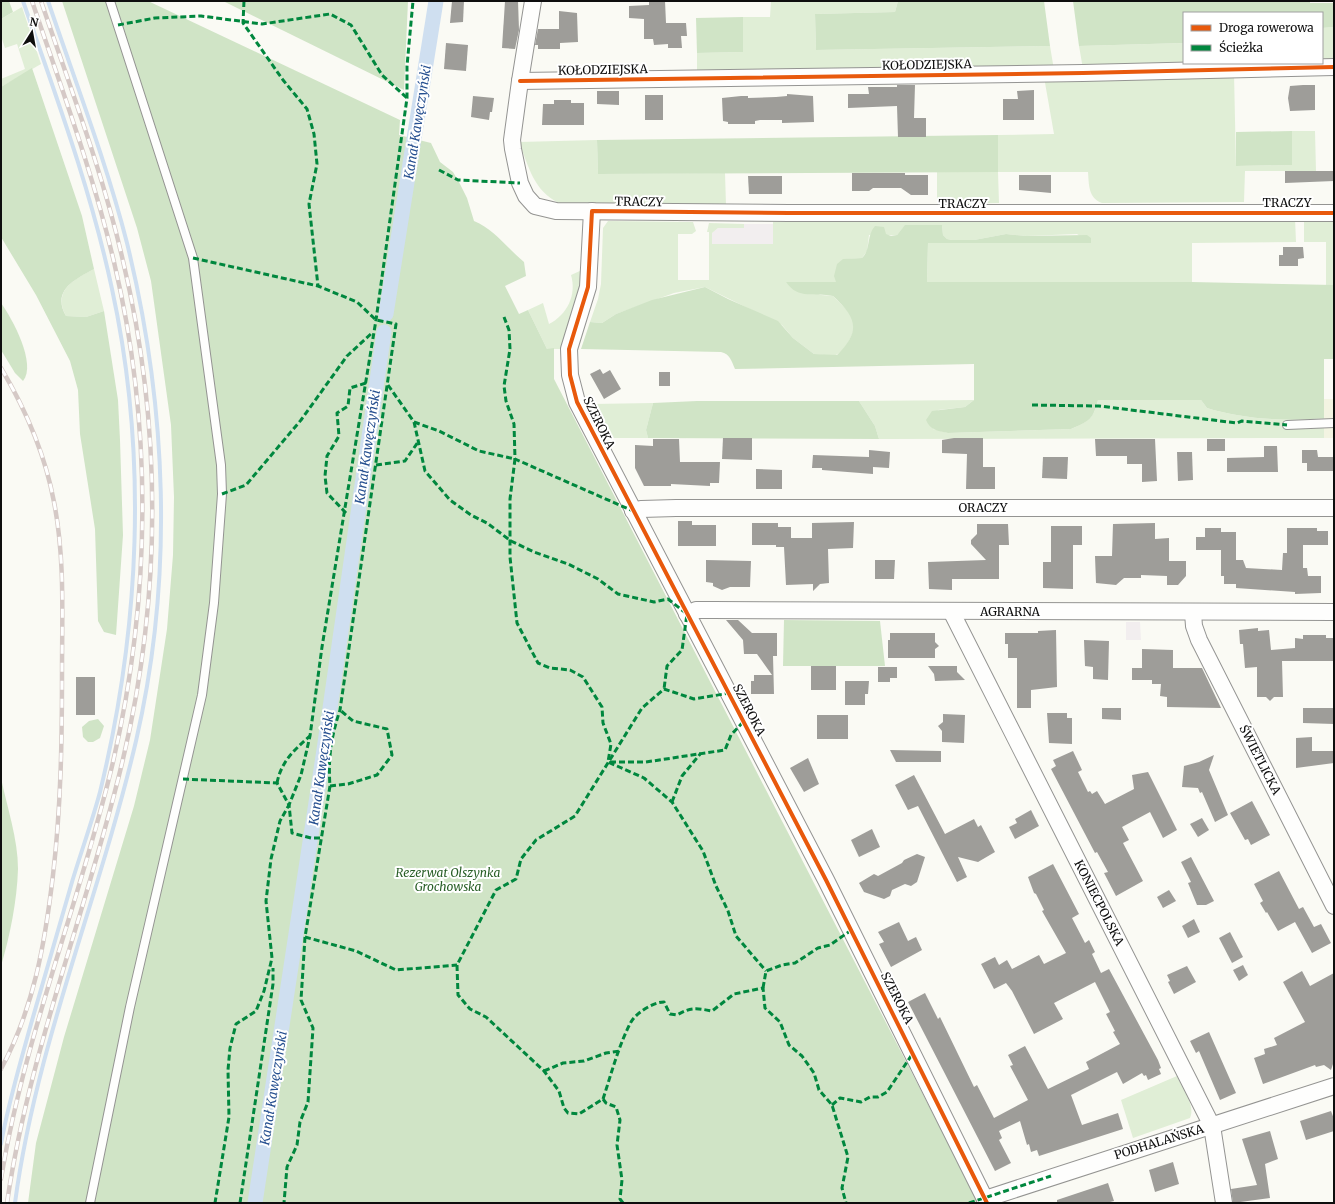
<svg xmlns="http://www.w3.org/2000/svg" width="1335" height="1204" font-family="Merriweather,serif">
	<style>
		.industrial { fill: #f2eeef }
		.farmland { fill: #f3f4e2 }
		.green { fill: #e0eed6 }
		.forest { fill: #d0e4c6 }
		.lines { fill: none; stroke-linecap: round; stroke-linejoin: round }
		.stream { stroke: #cfdff0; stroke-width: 4 }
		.canal { stroke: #cfdff0; stroke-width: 15 }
		.building { fill: #9e9d99 }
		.service-casing { stroke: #949492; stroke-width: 10 }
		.minor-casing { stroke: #949492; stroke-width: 18 }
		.service { stroke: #fefefd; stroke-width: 8 }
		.minor { stroke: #fefefd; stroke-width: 16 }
		.rail-casing { stroke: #d5c9c6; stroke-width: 4.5 }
		.rail { stroke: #fff; stroke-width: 3; stroke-dasharray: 9; stroke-linecap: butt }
		.quiet { stroke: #00873e; stroke-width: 3; stroke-dasharray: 6 3; stroke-linecap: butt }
		.cycleway-casing { stroke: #fff; stroke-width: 6 }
		.cycleway { stroke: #e8590c; stroke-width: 4 }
		.labels { text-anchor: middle; stroke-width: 4; stroke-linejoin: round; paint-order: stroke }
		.street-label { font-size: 12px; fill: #0e0e0e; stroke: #fff }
		.park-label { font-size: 12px; font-style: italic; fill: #285e26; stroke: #fff }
		.water-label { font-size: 13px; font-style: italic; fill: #275090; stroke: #fff }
	</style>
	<rect width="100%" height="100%" fill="#fafaf4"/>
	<g class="industrial">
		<polygon points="744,224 773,224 773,244 712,244 712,233 718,228 743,228"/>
		<polygon points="1126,622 1140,622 1141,640 1126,640"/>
	</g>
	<rect class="farmland" x="1324" y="399" width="10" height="39"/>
	<g class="green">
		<polygon points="771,1 898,1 895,12 815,14 816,50 1050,46 1054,70 697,74 697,53 743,52 743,17 770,17"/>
		<polygon points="22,7 41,64 1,87 1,79 25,69 17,44 5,48 1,36 1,19"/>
		<polygon points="1334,27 1334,64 1083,69 1079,46 1184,43 1184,63 1322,63 1322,28"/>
		<path d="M 1234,73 L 1236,166 L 1292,165 L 1292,131 L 1315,131 L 1316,171 L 1245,171 L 1244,202 L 1102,203 C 1088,198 1089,184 1088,172 L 998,172 L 999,203 L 937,204 L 937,172 L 998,172 L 998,135 L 1054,134 L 1044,77 Z"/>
		<path d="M 597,140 L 598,174 L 725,173 L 726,205 L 559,203 C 533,190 529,167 519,142 Z"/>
		<path d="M 1295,218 L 1296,242 L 1192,243 L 1192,282 L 927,282 L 928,243 L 1090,243 L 1077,234 L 1027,236 L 1006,234 L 974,240 L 952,240 L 947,239 L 943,235 L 942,225 L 903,228 L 897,235 C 888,236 878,234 869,235 L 867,251 L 862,258 L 847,259 L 836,282 L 786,282 L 821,295 L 833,296 C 840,303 848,310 853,318 C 858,330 845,352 834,356 L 814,354 L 793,338 L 782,325 L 705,287 L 674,293 L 616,314 L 602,323 L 590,322 L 598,299 L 601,284 L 603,228 L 608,221 L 693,222 L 696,231 L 692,234 L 678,234 L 678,280 L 709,280 L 709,232 L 707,232 L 709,223 L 744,224 L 744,228 L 718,228 L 712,233 L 712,244 L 773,244 L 773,222 Z"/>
		<polygon points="1304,219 1334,219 1334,285 1326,285 1326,242 1304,242"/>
		<path d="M 94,269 L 104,311 L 86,317 L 66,316 C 52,290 75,279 94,269 Z"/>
		<path d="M 582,270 L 581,287 L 560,349 L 547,349 L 528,310 L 543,303 L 549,324 C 567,315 577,295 571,275 Z"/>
		<path d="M 974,400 L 965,407 L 938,410 L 933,429 L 948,433 L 1071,429 C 1088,422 1094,418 1098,400 L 1201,400 L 1207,408 C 1241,419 1289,422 1324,418 L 1324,438 L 879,439 L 875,426 L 859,401 Z"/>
		<polygon points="653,403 646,430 648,438 608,438 592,404"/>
		<path d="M 1177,1076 C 1182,1088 1196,1106 1190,1118 L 1133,1138 L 1121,1100 Z"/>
	</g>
	<g class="forest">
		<polygon points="1,1 9,1 13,12 1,19"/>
		<path d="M 62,1 L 148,1 L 400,120 L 399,135 L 431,143 L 440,162 L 453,172 L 460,184 L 467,198 L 474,221 C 495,230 507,248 524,262 L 526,276 L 505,286 L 519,314 L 528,310 L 547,349 L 554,348 L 554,379 L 979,1203 L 28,1203 L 36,1143 L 64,1037 L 134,806 L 150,740 L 167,629 L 173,555 L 174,497 L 171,425 L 151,281 L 137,228 Z"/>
		<polygon points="223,1 408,1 404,90"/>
		<polygon points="898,1 1044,1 1050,46 816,50 815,14 895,12"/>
		<polygon points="1073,1 1310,1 1310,3 1334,3 1334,27 1322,28 1322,13 1184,13 1184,43 1079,46"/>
		<polygon points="743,17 743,52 697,53 696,18"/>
		<path d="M 32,68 L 82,216 L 94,269 C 76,279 51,290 66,316 L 86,317 L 104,311 L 118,400 L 120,440 L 123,535 L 116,635 L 104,632 L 98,621 L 95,529 L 80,434 L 78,390 L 70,361 L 36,295 L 1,237 L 1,87 Z"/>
		<polygon points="1292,131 1292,165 1236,166 1236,132"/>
		<polygon points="998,135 998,172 598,174 597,140"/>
		<path d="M 905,225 L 942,225 L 943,235 L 947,239 L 952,240 L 974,240 L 1006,234 L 1027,236 L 1087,235 L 1091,238 L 1091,243 L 928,243 L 927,282 L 1192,282 L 1334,285 L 1334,359 L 1324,359 L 1324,418 C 1289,422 1241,419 1207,408 L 1201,400 L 1098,400 C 1093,419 1090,421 1071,429 L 948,433 C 938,431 930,430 926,420 L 932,411 L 965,407 L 974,400 L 974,364 L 735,369 C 731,360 730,354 721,352 L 581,349 L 590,322 L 602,323 L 616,314 L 652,300 L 705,287 L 728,299 L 778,321 L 793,338 L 814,354 L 837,355 C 861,331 857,318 833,296 C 815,292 798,300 786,282 L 836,282 L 834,276 L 837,264 L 843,259 L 862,258 C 871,250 866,236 875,226 L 884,227 L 886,234 L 891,236 L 897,235 Z"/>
		<path d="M 1,303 C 12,318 37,364 23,381 L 15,373 L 1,350 Z"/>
		<polygon points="697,401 859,401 875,426 879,439 648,438 646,430 653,403"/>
		<polygon points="784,620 880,621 885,666 783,666"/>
		<polygon points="98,719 104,726 100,738 93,742 88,742 83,737 82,727 89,721"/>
		<path d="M 1,778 C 7,807 18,839 18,869 C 17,901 10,936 1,966 Z"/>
	</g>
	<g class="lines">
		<g class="stream">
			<path d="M 1,1144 C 8,1104 20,1064 31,1024 C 45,977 58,929 72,882 C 81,852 92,822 100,792 C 140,628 148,455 112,289 C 91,190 56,96 23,1"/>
			<path d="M 15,1203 C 36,1045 100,896 136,741 C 174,577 167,406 127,243 C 106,161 75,81 48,1"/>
		</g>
		<g class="canal">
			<polyline points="386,314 436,1"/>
			<polyline points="255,1203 324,750 384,332"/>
		</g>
	</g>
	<g class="building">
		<polygon points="452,1 464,1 463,22 450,23"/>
		<polygon points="505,1 518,1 519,30 515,49 502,48"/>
		<polygon points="649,1 665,1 666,23 686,23 687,36 681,36 682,48 668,48 668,44 654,45 653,39 644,39 644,19 629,18 629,6 649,5"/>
		<polygon points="559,11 577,13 578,42 560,43 560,49 538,49 538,45 535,45 538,29 559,29"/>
		<polygon points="446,43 468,45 466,71 444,69"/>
		<polygon points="897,85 915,85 914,118 926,118 926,137 898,137 897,106 848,108 848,94 869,94 868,87 897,87"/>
		<polygon points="1303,85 1315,85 1315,110 1290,111 1288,98 1290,86"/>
		<polygon points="1034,90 1034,120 1003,120 1003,99 1018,99 1017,91"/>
		<polygon points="597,91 619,91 619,105 597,104"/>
		<polygon points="787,94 813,96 814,122 782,123 782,120 760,120 755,121 755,124 728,124 728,122 723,121 722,98 741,96 748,96 748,98 776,97 787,96"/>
		<rect x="645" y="95" width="18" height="25"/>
		<polygon points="473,96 494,98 492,112 490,112 489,120 471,117"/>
		<polygon points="554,100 571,100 571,103 584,103 584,125 542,125 543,104 554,104"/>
		<polygon points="1285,171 1334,171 1334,181 1285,183"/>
		<polygon points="852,173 905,173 905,175 928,175 928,195 911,195 901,188 873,188 869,191 852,191"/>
		<polygon points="1019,175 1051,175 1051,193 1019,190"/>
		<polygon points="748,176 782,176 782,194 749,194"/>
		<polygon points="1283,247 1303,247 1304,258 1298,259 1298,266 1279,266 1279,255 1283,255"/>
		<polygon points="600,369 603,374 610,370 621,389 604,399 590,374"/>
		<rect x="659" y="372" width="11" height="14"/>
		<polygon points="723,438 752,438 752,460 722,459"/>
		<polygon points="954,438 983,438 983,467 995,467 995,489 966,489 967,454 942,453 942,440"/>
		<polygon points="653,439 679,439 680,462 720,462 719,483 710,483 710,486 671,484 671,486 644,486 635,468 635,445 653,446"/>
		<polygon points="1095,439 1155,439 1157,481 1142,482 1142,464 1127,464 1127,456 1096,456"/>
		<rect x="1207" y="439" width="18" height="12"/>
		<polygon points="1264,446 1277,446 1278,472 1227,472 1227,458 1264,457"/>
		<polygon points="869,450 890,452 889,468 873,467 873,474 822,470 822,468 812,468 813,455 869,457"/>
		<polygon points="1302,450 1317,450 1318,457 1334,457 1334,471 1307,471 1307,463 1302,463"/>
		<polygon points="1177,452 1192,452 1193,480 1178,481"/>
		<polygon points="1043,457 1068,457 1067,479 1042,478"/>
		<polygon points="756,469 782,470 782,489 756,489"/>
		<polygon points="678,521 692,521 692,525 716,525 716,546 678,546"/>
		<polygon points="854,522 853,548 828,549 829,583 820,584 813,591 813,584 786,585 784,547 776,547 776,545 752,545 752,523 778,523 778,527 791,527 791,538 812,538 812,523"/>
		<polygon points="1155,523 1155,539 1169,538 1169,561 1186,561 1186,576 1178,585 1167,585 1167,576 1141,575 1141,578 1124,578 1116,585 1096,583 1095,556 1112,556 1113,524"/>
		<polygon points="977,524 1008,524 1009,545 999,545 999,579 952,579 952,590 929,589 928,562 986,560 971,544 971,540 977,534"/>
		<polygon points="1051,526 1082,526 1082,545 1073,545 1073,589 1043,588 1043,562 1051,562"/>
		<polygon points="1205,528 1221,528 1221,532 1236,532 1236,560 1243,560 1246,568 1282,570 1283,553 1287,553 1287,528 1317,528 1317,531 1328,531 1328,545 1303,545 1303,568 1307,568 1308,576 1321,576 1321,593 1295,594 1295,592 1236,588 1236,584 1224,584 1224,576 1221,576 1221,550 1196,550 1196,537 1205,537"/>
		<polygon points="706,560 751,561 750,587 730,587 722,590 713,586 713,583 706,582"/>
		<polygon points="875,560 895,560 894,579 875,579"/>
		<polygon points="726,620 738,620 752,633 777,633 777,656 773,656 774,694 751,694 751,681 754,681 754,675 772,675 757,654 744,654 743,640"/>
		<polygon points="1258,628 1258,631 1269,630 1271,650 1295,648 1295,638 1303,639 1303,635 1326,635 1326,638 1334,638 1334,661 1282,661 1283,697 1274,697 1270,701 1266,697 1257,697 1257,667 1245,668 1243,644 1240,644 1239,630"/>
		<polygon points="1056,630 1057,687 1031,690 1031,708 1017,708 1017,658 1008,658 1008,644 1005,644 1005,633 1038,633 1038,631"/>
		<polygon points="890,633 935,633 935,642 939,646 935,649 935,658 888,658 888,640 890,640"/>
		<polygon points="1084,640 1109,641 1108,680 1093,679 1093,667 1085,666"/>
		<polygon points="1142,649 1173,650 1173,668 1202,668 1221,708 1167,707 1167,697 1160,696 1161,684 1152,684 1152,680 1132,680 1132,668 1142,668"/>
		<rect x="811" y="666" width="25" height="24"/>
		<polygon points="928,666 957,666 957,672 965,680 935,681 934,674"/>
		<polygon points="878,667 897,667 897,678 890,678 890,682 878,682"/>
		<rect x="76" y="677" width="19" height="38"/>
		<polygon points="845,681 869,681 868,694 865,694 865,705 845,705"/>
		<polygon points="1102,708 1121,708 1121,720 1102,719"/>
		<polygon points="1303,708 1334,708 1334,724 1303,723"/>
		<polygon points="1047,713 1067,713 1067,718 1072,718 1072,744 1049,743"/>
		<polygon points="943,714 965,715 964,743 942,742 942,731 938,726 943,722"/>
		<rect x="817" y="715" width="31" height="24"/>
		<polygon points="1312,737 1312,751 1334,751 1334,763 1296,768 1296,738"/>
		<polygon points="890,750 941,751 941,762 896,762"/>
		<polygon points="1073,751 1082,770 1078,772 1088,792 1090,791 1092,794 1097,791 1105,804 1134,789 1132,775 1148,772 1177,830 1163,838 1150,812 1122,827 1129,840 1123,843 1143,881 1116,896 1104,873 1108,872 1097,852 1095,853 1051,769 1056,766 1053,760"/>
		<polygon points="1214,755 1209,770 1228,815 1215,822 1202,792 1200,793 1198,788 1182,787 1184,766 1199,762"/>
		<polygon points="808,758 819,784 804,792 790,768"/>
		<polygon points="914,775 945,834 974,819 978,827 981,825 995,852 978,862 958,857 967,877 957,882 918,806 908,810 895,785"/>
		<polygon points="1252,801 1270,835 1251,845 1248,839 1245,840 1230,813"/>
		<polygon points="1031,810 1039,826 1015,839 1009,827 1017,823 1015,819"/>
		<polygon points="1202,818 1209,830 1198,837 1190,824"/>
		<polygon points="872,829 880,847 859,857 851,840"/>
		<polygon points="917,854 925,857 917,882 911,886 905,884 892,890 890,896 884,899 864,892 859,883 874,874 878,876 902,863 904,860"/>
		<polygon points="1191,857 1214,901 1206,905 1197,905 1188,883 1191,882 1181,862"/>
		<polygon points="1053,864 1079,914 1072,918 1085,943 1089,940 1095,952 1092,954 1101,973 1109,969 1158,1060 1161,1068 1159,1069 1161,1074 1148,1080 1146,1075 1144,1076 1142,1073 1123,1084 1117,1072 1071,1095 1082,1125 1118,1113 1123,1129 1039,1156 1037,1150 1031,1152 1029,1144 1027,1145 1020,1121 999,1131 1002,1138 999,1140 1011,1163 995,1171 908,1002 925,993 938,1019 940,1017 974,1087 977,1085 994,1118 1028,1100 1010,1066 1013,1065 1008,1055 1025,1046 1048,1089 1089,1069 1086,1062 1120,1044 1113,1032 1115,1031 1106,1014 1110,1012 1095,982 1054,1003 1063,1019 1034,1034 1012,991 1006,983 994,989 981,964 995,957 999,965 1007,960 1012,969 1039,955 1044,964 1066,953 1042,911 1044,910 1036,894 1034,893 1028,877"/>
		<polygon points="1279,871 1299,909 1303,907 1314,927 1321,924 1331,943 1312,953 1295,922 1278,931 1267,912 1266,913 1260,903 1263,901 1254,884"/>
		<polygon points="1169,890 1176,901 1163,908 1157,897"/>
		<polygon points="1194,919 1200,932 1188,938 1182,926"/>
		<polygon points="899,922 908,941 916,937 922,950 891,967 879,944 884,942 878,932"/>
		<polygon points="1230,932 1243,957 1232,963 1219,938"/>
		<polygon points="1243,965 1248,975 1239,981 1233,970"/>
		<polygon points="1187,966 1196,982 1174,994 1168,982 1170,981 1167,975"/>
		<polygon points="1302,971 1310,986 1334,973 1334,1061 1331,1070 1324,1065 1316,1067 1315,1065 1263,1084 1254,1058 1265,1054 1264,1049 1277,1045 1274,1038 1305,1022 1283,982"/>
		<polygon points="1209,1032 1236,1093 1220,1100 1199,1051 1196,1053 1190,1041"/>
		<polygon points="1331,1111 1334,1119 1334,1131 1306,1140 1300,1121"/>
		<polygon points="1270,1131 1278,1159 1265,1164 1270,1198 1233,1203 1231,1189 1257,1185 1242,1139"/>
		<polygon points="1173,1162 1179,1184 1155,1192 1149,1170"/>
		<polygon points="1108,1183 1114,1201 1106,1203 1057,1203 1057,1200"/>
	</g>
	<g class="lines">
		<defs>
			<g id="service">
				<polyline points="1287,425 1334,423"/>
				<polyline points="90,1203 130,1007 202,695 214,603 222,494 221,465 193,258 110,1"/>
			</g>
			<g id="minor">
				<polyline points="533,1 520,81 512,140 513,149 520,183 526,196 535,206 556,211 789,213 1334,213"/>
				<polyline points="520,81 1083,73 1334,67"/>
				<polyline points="592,211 588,287 569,349 570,375 577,402 826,880 987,1203"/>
				<polyline points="633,511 641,509 676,508 1334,508"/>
				<polyline points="951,611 1212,1126 1224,1203"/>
				<polyline points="1193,613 1194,626 1199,640 1334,906"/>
				<polyline points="687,614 696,610 712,610 1334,612"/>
				<polyline points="985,1199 1334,1086"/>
			</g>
		</defs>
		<use href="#service" class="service-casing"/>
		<use href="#minor" class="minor-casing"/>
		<use href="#service" class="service"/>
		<use href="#minor" class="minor"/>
		<defs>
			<g id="rail">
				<path d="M 1,368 C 26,410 45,454 54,502 C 65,558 62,616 62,672 C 62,740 61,807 53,875 C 45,943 34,1008 1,1069"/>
				<path d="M 1,1179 C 24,1037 80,902 113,762 C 151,598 153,426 114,262 C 93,173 61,87 32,1"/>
				<path d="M 7,1203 C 29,1051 88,908 123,759 C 162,595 162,425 123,261 C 103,173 70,87 41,1"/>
			</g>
		</defs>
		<use href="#rail" class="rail-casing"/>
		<use href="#rail" class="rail"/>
		<g class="quiet">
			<polyline points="244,1 243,23 283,80 307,109 314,134 317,164 309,204 318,286"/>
			<polyline points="118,25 155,18 201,16 262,24 330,14 351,25 382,75 407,98"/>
			<polyline points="439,170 458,180 520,183"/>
			<path d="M 193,258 L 318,286 L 357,302 L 376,320 L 396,324 L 340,710 C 331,737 328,758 330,786 L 305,937 L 301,1000 L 313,1028 L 308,1102 L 300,1122 L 297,1145 L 287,1167 L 284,1203"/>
			<polyline points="504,317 509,330 510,349 504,386 506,401 514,424 515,459 633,511"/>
			<polyline points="388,385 414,422 425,471 450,500 471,515 487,523 511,541 534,552 568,564 598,579 618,594 654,602 668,599 687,614 682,650 667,666 664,689"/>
			<polyline points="1032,405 1099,406 1237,423 1242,421 1287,425"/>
			<polyline points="414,422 439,431 479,451 515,459 510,499 510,557 517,623 538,663 550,668 570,670 583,677 602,707 603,723 611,744 608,762 644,778 672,802 703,851 716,886 728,911 736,936 766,971"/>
			<polyline points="376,465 405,461 418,442"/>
			<polyline points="222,494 246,485 301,420 347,356 373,332"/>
			<polyline points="346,513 327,493 325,476 327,456 339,436 337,413 348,406 350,388 366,383"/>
			<polyline points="610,762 646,762 725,750 731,735 744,721"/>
			<polyline points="183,779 277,783 289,805 280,821 271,859 266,901 272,958 264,991 256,1011 236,1024 230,1048 228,1070 229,1117 215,1203"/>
			<path d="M 277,783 C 281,762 294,750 310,736"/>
			<polyline points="330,786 348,784 377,775 392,755 387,729 353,721 340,710"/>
			<polyline points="672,802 682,776 701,753"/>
			<polyline points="320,838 311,838 292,833 289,805 301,775 310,736 322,647 376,320 407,98 407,66 413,1"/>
			<polyline points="305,937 356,951 396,970 457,965"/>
			<polyline points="763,988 766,971 782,965 795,963 818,948 830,945 850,931"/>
			<polyline points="544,1071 563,1063 584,1061 606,1053 620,1051"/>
			<path d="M 603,1099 C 611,1075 619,1044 631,1022 C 636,1013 653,1002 664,1002 L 670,1014 L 677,1015 C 691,1007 696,1008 712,1011 L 734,994 L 763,988 L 765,1008 L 780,1022 L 789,1045 L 802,1056 L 814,1073 L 819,1090 L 832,1105 L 848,1157 L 842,1188 L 846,1203"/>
			<polyline points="832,1105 840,1098 861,1102 870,1097 878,1097 887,1092 913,1053"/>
			<polyline points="240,1203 273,984 273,968"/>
			<polyline points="623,1203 620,1199 622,1180 617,1145 620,1120 616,1107 606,1103 603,1099 579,1114 568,1113 564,1108 559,1091 544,1071 486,1017 470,1009 458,995 457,965 496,890 516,879 521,859 536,840 575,816 642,708 664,689 694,699 730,693"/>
			<polyline points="969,1203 1051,1176"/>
		</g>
		<defs>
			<g id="cycleway">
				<polyline points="520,81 1083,73 1334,67"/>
				<polyline points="987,1203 826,880 577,402 570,375 569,349 588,287 592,211 789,213 1334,213"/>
			</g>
		</defs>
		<use href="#cycleway" class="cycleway-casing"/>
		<use href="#cycleway" class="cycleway"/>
	</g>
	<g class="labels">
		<g class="street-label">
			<text transform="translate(927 65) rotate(-1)" y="4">KOŁODZIEJSKA</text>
			<text transform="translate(603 70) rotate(-1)" y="4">KOŁODZIEJSKA</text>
			<text transform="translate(639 202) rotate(1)" y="4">TRACZY</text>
			<text x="1287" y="207">TRACZY</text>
			<text x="963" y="208">TRACZY</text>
			<text transform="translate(599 423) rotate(64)" y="4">SZEROKA</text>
			<text x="983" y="512">ORACZY</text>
			<text x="1010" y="616">AGRARNA</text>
			<text transform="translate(749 710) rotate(63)" y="4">SZEROKA</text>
			<text transform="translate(1260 760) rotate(63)" y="4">ŚWIETLICKA</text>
			<text transform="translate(1099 903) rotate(63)" y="4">KONIECPOLSKA</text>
			<text transform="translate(897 998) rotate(63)" y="4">SZEROKA</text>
			<text transform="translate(1159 1142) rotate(-17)" y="4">PODHALAŃSKA</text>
		</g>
		<g class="park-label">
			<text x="448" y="877">Rezerwat Olszynka<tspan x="448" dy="14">Grochowska</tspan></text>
		</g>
		<g class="water-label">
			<text transform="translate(417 122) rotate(-81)" y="5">Kanał Kawęczyński</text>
			<text transform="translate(367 447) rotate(-82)" y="5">Kanał Kawęczyński</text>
			<text transform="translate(321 768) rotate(-82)" y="5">Kanał Kawęczyński</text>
			<text transform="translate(273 1088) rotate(-81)" y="5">Kanał Kawęczyński</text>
		</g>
	</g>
	<rect width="1335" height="1204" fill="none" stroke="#0e0e0e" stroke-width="4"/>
	<rect x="1183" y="12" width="140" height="52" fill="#ffffff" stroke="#9f9f9f"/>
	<rect x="1191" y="25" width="20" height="6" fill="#e8590c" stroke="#9f9f9f"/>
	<text x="1219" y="32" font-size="12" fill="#0e0e0e">Droga rowerowa</text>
	<rect x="1191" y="45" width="20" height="6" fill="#00873e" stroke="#9f9f9f"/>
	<text x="1219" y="52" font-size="12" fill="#0e0e0e">Ścieżka</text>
	<g transform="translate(32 32) rotate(11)" stroke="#ffffff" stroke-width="3" paint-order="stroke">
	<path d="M0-3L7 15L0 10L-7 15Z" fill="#0e0e0e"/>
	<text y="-6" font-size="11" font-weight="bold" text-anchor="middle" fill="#0e0e0e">N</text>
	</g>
</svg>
